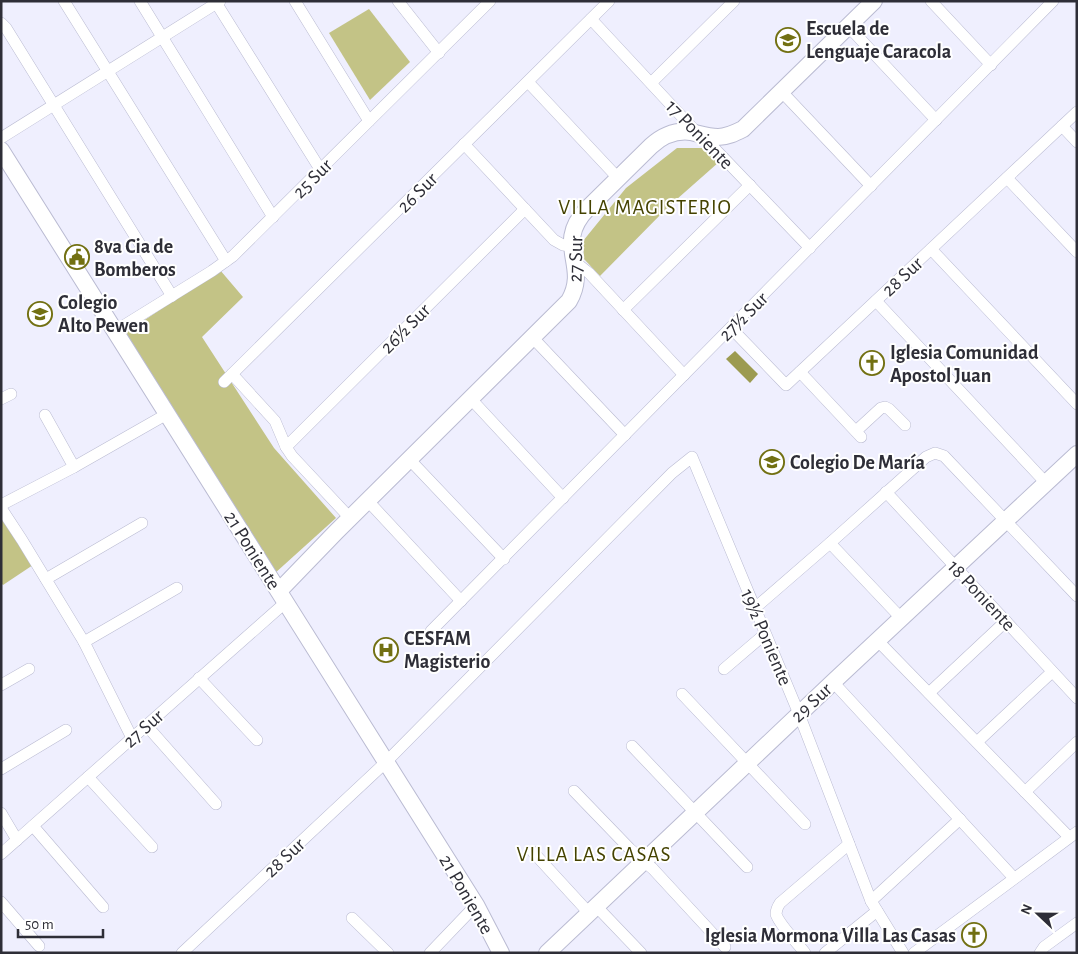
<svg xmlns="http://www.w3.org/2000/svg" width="1078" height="954" font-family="'Alegreya Sans',sans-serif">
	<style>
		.green { fill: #c3c386 }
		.water { fill: #9c9b50 }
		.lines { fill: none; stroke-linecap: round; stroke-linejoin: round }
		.street-casing { stroke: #babbd2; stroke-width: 12 }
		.secondary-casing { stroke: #babbd2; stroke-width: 18 }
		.street { stroke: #fff; stroke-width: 11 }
		.secondary { stroke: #fff; stroke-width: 16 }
		.labels { text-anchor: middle; stroke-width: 4; stroke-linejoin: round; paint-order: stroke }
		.poi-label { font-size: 20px; font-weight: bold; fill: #2e2e37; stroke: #fff; text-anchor: start }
		.street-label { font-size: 20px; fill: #2e2e37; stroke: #fff }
		.neighbourhood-label { font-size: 21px; letter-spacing: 1px; fill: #444200; stroke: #fff }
	</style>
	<rect width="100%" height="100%" fill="#efeffe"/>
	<g class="green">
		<polygon points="369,9 410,62 370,100 329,33"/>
		<polygon points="677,148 706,148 719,162 668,207 600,276 584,259 583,241 626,188"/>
		<polygon points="220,270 243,297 202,337 274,448 336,518 274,574 125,333"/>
		<polygon points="1,511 36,563 3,585 1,583"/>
	</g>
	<polygon class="water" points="735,351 758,374 750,383 726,359"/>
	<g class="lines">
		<defs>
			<g id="street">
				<polyline points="64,1 226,261"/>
				<polyline points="140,1 273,217"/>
				<polyline points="215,1 320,169"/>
				<polyline points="295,1 369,121"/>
				<polyline points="398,1 439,53"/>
				<polyline points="931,1 991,65"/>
				<polyline points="591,19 698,134 714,148 810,248"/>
				<polyline points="1,23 6,28 172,296"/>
				<polyline points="848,26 936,120"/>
				<polyline points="528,82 618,178"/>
				<polyline points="651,83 734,1"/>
				<polyline points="782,92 871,186"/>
				<polyline points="1062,126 1077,142"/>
				<polyline points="1,138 220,1"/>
				<polyline points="464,144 554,240 563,245 571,246"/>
				<polyline points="1007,178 1077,252"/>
				<polyline points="931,249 1077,404"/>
				<polyline points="575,262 589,273 684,375"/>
				<polyline points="876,301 1046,483"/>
				<polyline points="623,310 750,185"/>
				<polyline points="731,328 786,385 1077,112"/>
				<polyline points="115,331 212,271 233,256 490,1"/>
				<polyline points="533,338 625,435"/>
				<polyline points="800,372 861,437"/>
				<polyline points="232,374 275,421 286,447 292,456 350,518"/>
				<polyline points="224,382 609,1"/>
				<polyline points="1,399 11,394"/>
				<polyline points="471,399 563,498"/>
				<polyline points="45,415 74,467"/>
				<polyline points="856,431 881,408 885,407 889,409 905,425"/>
				<polyline points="286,447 525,209"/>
				<polyline points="410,460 504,559"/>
				<polyline points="886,492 1077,698"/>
				<polyline points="368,501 461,601"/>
				<polyline points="1,505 74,467 167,414"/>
				<polyline points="1,508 22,540 84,642 132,738"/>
				<polyline points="830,543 901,618"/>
				<polyline points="46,579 142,523"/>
				<polyline points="755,608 830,543 926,457 935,453 944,456 1077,596"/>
				<polyline points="431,631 1053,1"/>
				<polyline points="877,640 1069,837"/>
				<polyline points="84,642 177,588"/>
				<polyline points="724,669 765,634"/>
				<polyline points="199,678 257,740"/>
				<polyline points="833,682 1014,878"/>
				<polyline points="1,685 29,669"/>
				<polyline points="929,693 1006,621"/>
				<polyline points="682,694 805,824"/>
				<polyline points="146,725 216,804"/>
				<polyline points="977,742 1052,672"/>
				<polyline points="632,746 747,867"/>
				<polyline points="1,769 66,730"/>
				<polyline points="88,777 152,847"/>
				<polyline points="574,791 630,849 653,869 725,947"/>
				<polyline points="1025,792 1077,742"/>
				<polyline points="1,813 17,840"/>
				<polyline points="33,826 103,907"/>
				<polyline points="533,852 589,913"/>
				<polyline points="1,854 286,602"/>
				<polyline points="871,901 960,819"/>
				<polyline points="1,902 39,946"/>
				<polyline points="596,906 641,953"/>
				<polyline points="352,918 388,953"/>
				<polyline points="182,953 386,762 672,473 692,457 799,714 871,901 903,953"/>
				<polyline points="430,953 476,905"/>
				<path d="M 805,953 C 799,945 778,923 776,914 C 776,909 778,906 780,903 L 849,844"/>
				<polyline points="825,953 877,911"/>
				<polyline points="914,953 1077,832"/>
				<polyline points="1040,953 1044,947 1077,923"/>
			</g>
			<g id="secondary">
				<polyline points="1,150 476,905 501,953"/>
				<path d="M 279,591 L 336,532 L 569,301 C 590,265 553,245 587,209 L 651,146 C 662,136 676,130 691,132 C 700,134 708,137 718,137 C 727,137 735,133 743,129 L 874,1"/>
				<polyline points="547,953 833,682 1077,454"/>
			</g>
		</defs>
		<use href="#street" class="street-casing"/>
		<use href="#secondary" class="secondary-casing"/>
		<use href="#street" class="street"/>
		<use href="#secondary" class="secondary"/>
	</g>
	<defs>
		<symbol id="school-ring" viewBox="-11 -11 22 22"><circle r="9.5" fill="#fff" stroke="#727012" stroke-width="1.5"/><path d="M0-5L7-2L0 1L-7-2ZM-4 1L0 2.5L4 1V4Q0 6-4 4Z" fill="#727012"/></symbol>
		<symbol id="civic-ring" viewBox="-11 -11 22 22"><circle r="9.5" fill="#fff" stroke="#727012" stroke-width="1.5"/><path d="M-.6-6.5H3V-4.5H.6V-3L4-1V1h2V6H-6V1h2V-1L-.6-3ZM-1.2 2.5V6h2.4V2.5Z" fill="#727012"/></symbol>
		<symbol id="church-ring" viewBox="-11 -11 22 22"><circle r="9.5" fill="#fff" stroke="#727012" stroke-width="1.5"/><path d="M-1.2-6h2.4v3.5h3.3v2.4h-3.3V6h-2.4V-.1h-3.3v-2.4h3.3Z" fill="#727012"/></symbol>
		<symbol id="hospital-ring" viewBox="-11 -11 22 22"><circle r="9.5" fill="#fff" stroke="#727012" stroke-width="1.5"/><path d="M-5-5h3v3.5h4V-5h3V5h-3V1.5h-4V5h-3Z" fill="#727012"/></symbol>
	</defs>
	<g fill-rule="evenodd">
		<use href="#school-ring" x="774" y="26" width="28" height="28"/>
		<use href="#civic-ring" x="63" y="243" width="28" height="28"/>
		<use href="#school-ring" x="26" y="300" width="28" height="28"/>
		<use href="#church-ring" x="858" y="349" width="28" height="28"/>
		<use href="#school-ring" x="758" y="448" width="28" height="28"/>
		<use href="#hospital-ring" x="372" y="636" width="28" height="28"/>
		<use href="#church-ring" x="960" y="921" width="28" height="28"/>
	</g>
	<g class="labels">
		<g class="poi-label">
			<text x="806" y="35">Escuela de<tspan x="806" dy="23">Lenguaje Caracola</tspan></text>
			<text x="94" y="253">8va Cia de<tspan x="94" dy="23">Bomberos</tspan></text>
			<text x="58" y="309">Colegio<tspan x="58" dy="23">Alto Pewen</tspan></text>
			<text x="890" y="359">Iglesia Comunidad<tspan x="890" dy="23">Apostol Juan</tspan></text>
			<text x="790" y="469">Colegio De María</text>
			<text x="404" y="645">CESFAM<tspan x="404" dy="23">Magisterio</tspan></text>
			<text x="956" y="942" text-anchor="end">Iglesia Mormona Villa Las Casas</text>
		</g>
		<g class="street-label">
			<text transform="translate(700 134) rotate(46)" y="7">17 Poniente</text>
			<text transform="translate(312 178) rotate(-45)" y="7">25 Sur</text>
			<text transform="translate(417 192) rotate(-45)" y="7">26 Sur</text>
			<text transform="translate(575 259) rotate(-89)" y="7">27 Sur</text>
			<text transform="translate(902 276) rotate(-43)" y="7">28 Sur</text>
			<text transform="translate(743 316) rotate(-45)" y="7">27½ Sur</text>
			<text transform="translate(405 328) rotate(-45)" y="7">26½ Sur</text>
			<text transform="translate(253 550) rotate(58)" y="7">21 Poniente</text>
			<text transform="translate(982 595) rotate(47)" y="7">18 Poniente</text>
			<text transform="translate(767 637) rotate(67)" y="7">19½ Poniente</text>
			<text transform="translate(811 702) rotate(-43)" y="7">29 Sur</text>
			<text transform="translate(143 728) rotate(-42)" y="7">27 Sur</text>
			<text transform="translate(284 857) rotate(-43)" y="7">28 Sur</text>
			<text transform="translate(467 894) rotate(60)" y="7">21 Poniente</text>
		</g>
		<g class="neighbourhood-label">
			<text x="645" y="214">VILLA MAGISTERIO</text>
			<text x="594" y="861">VILLA LAS CASAS</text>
		</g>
	</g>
	<rect width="1078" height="954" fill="none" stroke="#2e2e37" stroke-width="5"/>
	<g transform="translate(1038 914) rotate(292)" stroke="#ffffff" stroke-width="4" paint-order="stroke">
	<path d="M0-4L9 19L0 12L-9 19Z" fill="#2e2e37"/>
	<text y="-8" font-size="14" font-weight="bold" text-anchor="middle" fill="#2e2e37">N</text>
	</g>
	<path d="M18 929v8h85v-8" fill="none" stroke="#2e2e37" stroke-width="2.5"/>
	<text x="25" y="929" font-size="15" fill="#2e2e37" stroke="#ffffff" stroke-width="4" paint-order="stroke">50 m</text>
</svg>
